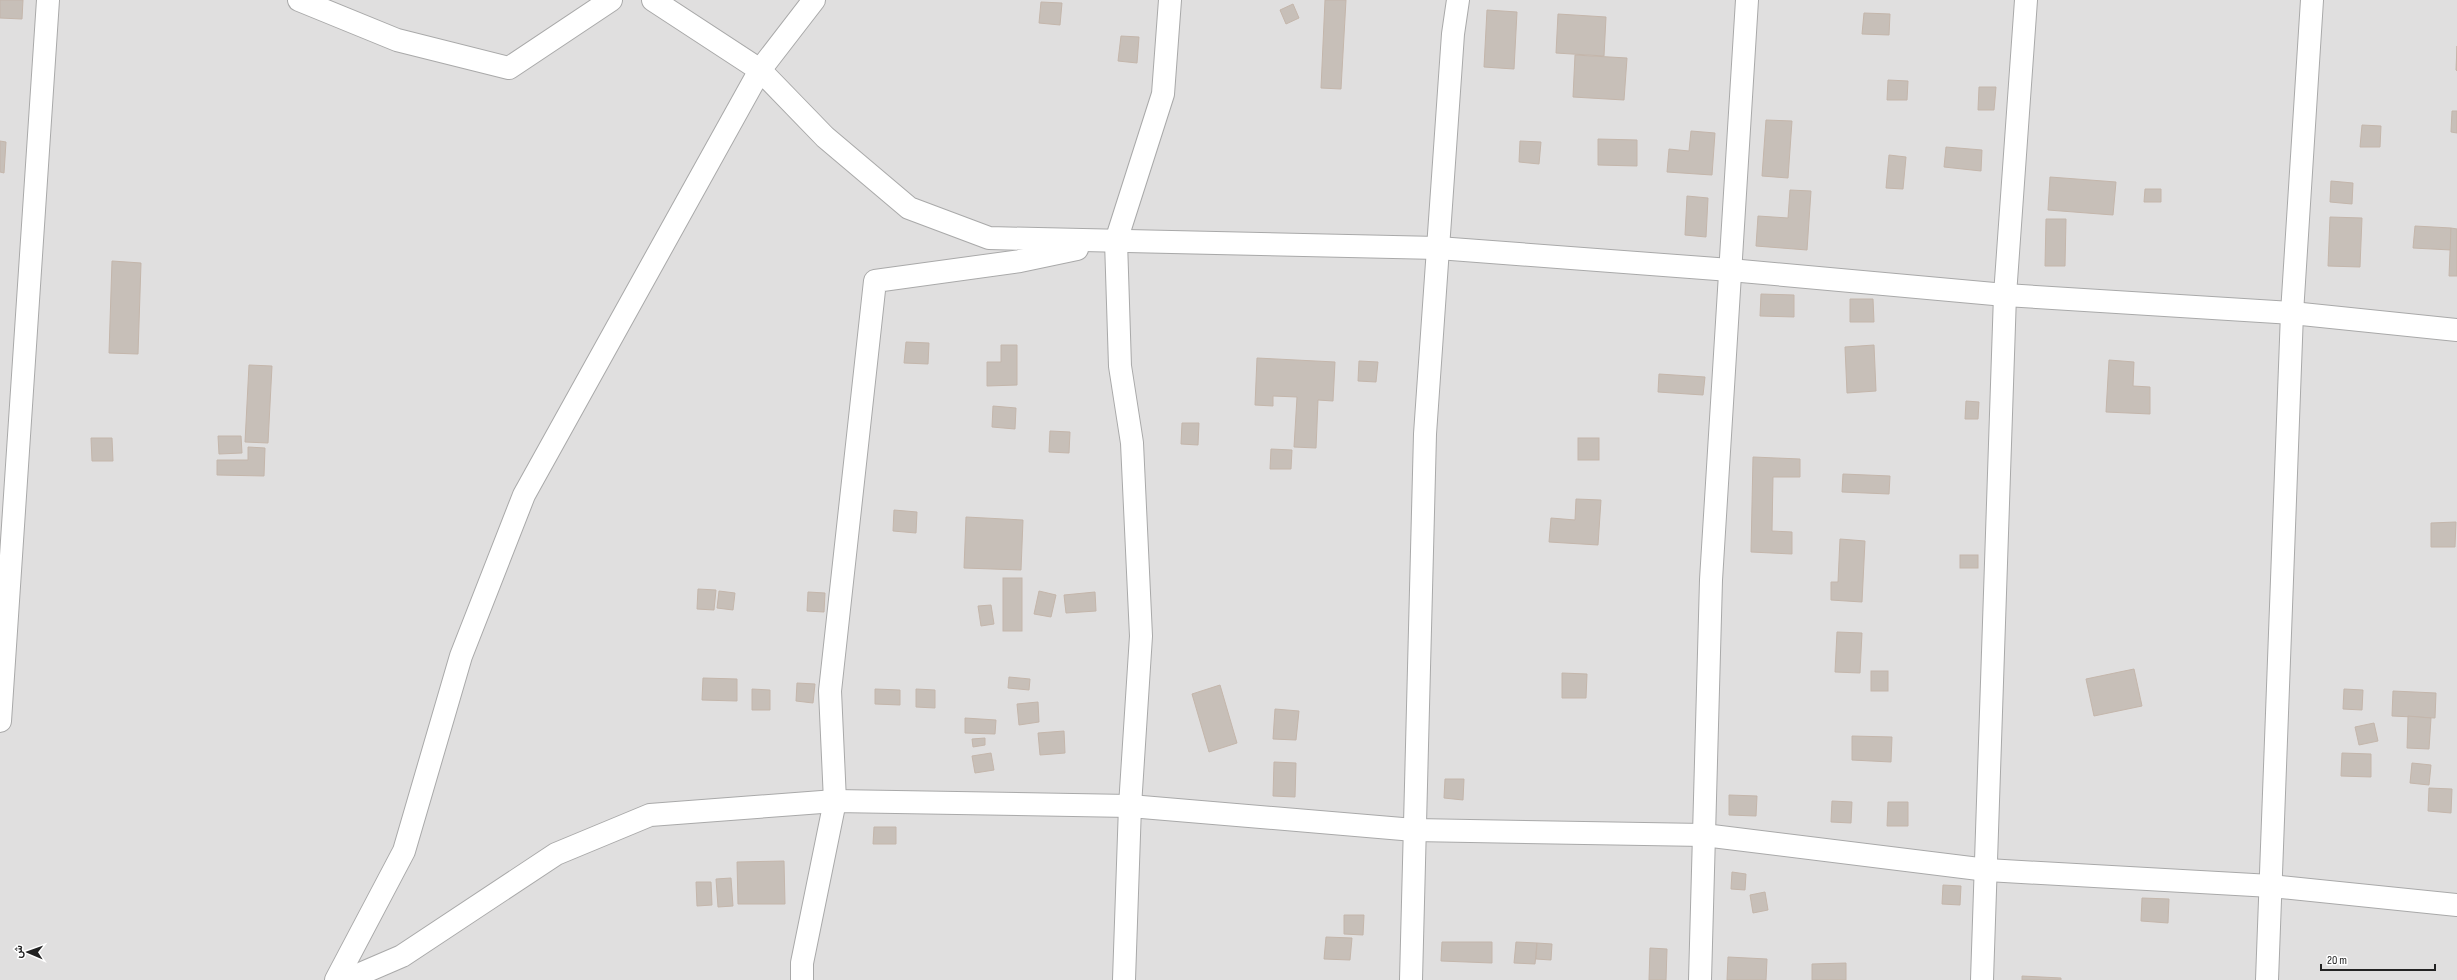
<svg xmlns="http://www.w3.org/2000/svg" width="2457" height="980" font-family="'Sofia Sans Condensed',Vazirmatn,sans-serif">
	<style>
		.residential { fill: #e0dfdf }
		.building { fill: #c7bfb8; stroke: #c4b6ab }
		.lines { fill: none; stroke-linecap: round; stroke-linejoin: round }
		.minor-casing { stroke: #a9a9a9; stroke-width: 24 }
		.minor { stroke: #fff; stroke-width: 22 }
	</style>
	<rect width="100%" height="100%" fill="#f2efe9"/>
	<rect class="residential" x="0" y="0" width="2457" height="980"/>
	<g class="building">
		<polygon points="0,0 23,0 22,19 0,18"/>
		<polygon points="1325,0 1346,0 1341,89 1321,88"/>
		<polygon points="1041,2 1062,3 1060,25 1039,23"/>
		<polygon points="1293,4 1299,18 1286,24 1280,10"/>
		<polygon points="1487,10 1517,12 1514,69 1484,67"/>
		<polygon points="1864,13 1890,14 1889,35 1862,34"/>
		<polygon points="1558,14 1606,17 1604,56 1556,53"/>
		<polygon points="1121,36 1139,37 1137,63 1118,61"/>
		<polygon points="2457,46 2457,71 2456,70"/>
		<polygon points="1575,55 1627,58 1624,100 1573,97"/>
		<polygon points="1888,80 1908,81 1907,100 1887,100"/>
		<polygon points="1979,87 1996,87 1994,110 1978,110"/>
		<polygon points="2452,111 2457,111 2457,133 2451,132"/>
		<polygon points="1766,120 1792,121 1788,178 1762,176"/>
		<polygon points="2362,125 2381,126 2380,147 2360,147"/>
		<polygon points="1691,131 1715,133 1712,175 1667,172 1669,149 1689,151"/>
		<polygon points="1598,139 1637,140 1637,166 1598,165"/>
		<polygon points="0,141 6,142 4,173 0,172"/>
		<polygon points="1520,141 1541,142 1539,164 1519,162"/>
		<polygon points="1946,147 1982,150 1981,171 1944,167"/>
		<polygon points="1889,155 1906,157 1903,189 1886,188"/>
		<polygon points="2050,177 2116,182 2113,215 2048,210"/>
		<polygon points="2331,181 2353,183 2352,204 2330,202"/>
		<polygon points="2145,189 2161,189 2161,202 2144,202"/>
		<polygon points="1790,190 1811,191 1807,250 1756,246 1758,216 1788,218"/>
		<polygon points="1687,196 1708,198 1706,237 1685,235"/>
		<polygon points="2330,217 2362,218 2360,267 2328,266"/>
		<polygon points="2046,219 2066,219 2065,266 2045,266"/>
		<polygon points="2415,226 2451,228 2451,250 2413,248"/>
		<polygon points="2451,228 2457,229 2457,276 2449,276"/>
		<polygon points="112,261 141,263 138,354 109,353"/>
		<polygon points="1761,294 1794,295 1794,317 1760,316"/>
		<polygon points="1850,299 1873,299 1874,322 1850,322"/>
		<polygon points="906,342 929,343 928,364 904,363"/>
		<polygon points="1001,345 1017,345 1017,385 987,386 987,362 1001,362"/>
		<polygon points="1874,345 1876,391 1847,393 1845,347"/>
		<polygon points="1257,358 1335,362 1333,401 1318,400 1316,448 1294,447 1297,397 1273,396 1273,406 1255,405"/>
		<polygon points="2109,360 2134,362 2133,386 2150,387 2150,414 2106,412"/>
		<polygon points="1359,361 1378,362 1376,382 1358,381"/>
		<polygon points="249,365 272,366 268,443 245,442"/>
		<polygon points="1659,374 1705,377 1703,395 1658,392"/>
		<polygon points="1966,401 1979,402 1978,419 1965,419"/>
		<polygon points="993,406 1016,408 1015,429 992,427"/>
		<polygon points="1182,423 1199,423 1198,445 1181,444"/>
		<polygon points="1050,431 1070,432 1069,453 1049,452"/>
		<polygon points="218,436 241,436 242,453 219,454"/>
		<polygon points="91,438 112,438 113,461 92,461"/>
		<rect x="1578" y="438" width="21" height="22"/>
		<polygon points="248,447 265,448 264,476 217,475 217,460 248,460"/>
		<polygon points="1271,449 1292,450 1291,469 1270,469"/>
		<polygon points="1753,457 1800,459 1800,477 1773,477 1772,531 1792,532 1792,554 1751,552"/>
		<polygon points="1843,474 1890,476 1889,494 1842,492"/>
		<polygon points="1576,499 1601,500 1598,545 1549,542 1551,518 1575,520"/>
		<polygon points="894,510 917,512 916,533 893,531"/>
		<polygon points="966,517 1023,520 1021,570 964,568"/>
		<polygon points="2456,522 2455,547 2431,547 2431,523"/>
		<polygon points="1840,539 1865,541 1862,602 1831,600 1831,582 1838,582"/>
		<rect x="1960" y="555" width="18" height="13"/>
		<rect x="1003" y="578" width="19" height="53"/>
		<polygon points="698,589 716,590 714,610 697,609"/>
		<polygon points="719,591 735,593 733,610 717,608"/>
		<polygon points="1039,591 1056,595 1051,617 1034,614"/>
		<polygon points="808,592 825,593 824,612 807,611"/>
		<polygon points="1095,592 1096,611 1066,613 1064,595"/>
		<polygon points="991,605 994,624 981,626 978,606"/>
		<polygon points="1837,632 1862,633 1860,673 1835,672"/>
		<polygon points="2134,669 2142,706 2094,716 2086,679"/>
		<rect x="1871" y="671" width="17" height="20"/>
		<polygon points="1562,673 1587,674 1586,698 1562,698"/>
		<polygon points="1009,677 1030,679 1029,690 1008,688"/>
		<polygon points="703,678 737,679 737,701 702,700"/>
		<polygon points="797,683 815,684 813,703 796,701"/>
		<polygon points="1220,685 1237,743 1209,752 1192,694"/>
		<polygon points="752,689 770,690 770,710 752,710"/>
		<polygon points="875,689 900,690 900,705 875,704"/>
		<polygon points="916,689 935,690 935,708 916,707"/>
		<polygon points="2344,689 2363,690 2362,710 2343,709"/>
		<polygon points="2393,691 2436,693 2435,718 2392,716"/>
		<polygon points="1038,702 1039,722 1019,725 1017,704"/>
		<polygon points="1275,709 1299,711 1296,740 1273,739"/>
		<polygon points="2408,716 2431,718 2429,749 2407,748"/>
		<polygon points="965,718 996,720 995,734 965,733"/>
		<polygon points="2374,723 2378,741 2359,745 2355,727"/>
		<polygon points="1064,731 1065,753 1040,755 1038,733"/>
		<polygon points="1852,736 1892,737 1891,762 1852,760"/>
		<polygon points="985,738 985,745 973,747 972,739"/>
		<polygon points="991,753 994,770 975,773 972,756"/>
		<polygon points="2342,753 2371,754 2371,777 2341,776"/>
		<polygon points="1274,762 1296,763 1295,797 1273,796"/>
		<polygon points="2412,763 2431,765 2429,785 2410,783"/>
		<polygon points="1445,779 1464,779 1463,800 1444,798"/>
		<polygon points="2429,788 2452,789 2451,813 2428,811"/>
		<polygon points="1729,795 1757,796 1756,816 1729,815"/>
		<polygon points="1832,801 1852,802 1851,823 1831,822"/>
		<polygon points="1888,802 1908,802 1908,826 1887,826"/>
		<polygon points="874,827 896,827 896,844 873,844"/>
		<polygon points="784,861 785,904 738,904 737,862"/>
		<polygon points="1732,872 1746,874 1745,890 1731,889"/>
		<polygon points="731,878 733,906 718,907 716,879"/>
		<polygon points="696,882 711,882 712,905 697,906"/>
		<polygon points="1943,885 1961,886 1960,905 1942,904"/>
		<polygon points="1765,892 1768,910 1753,913 1750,895"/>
		<polygon points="2142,898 2169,899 2168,923 2141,921"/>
		<polygon points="1344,915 1364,915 1363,935 1344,934"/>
		<polygon points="1326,937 1352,938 1350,960 1324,959"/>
		<polygon points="1442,942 1492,942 1492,963 1441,961"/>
		<polygon points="1516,942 1537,943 1535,964 1514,963"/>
		<polygon points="1537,943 1552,944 1551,960 1536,959"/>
		<polygon points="1650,948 1667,949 1666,980 1649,980"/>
		<polygon points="1728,957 1767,959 1766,980 1727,980"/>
		<polygon points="1846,963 1846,980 1812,980 1812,964"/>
		<polygon points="2022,976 2061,978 2061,980 2022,980"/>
	</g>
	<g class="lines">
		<defs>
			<g id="minor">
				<polyline points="299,0 397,40 509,68 611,0"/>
				<polyline points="653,0 760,70 825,137 909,208 989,238 1438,248 1730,270 2005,295 2292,313 2457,330"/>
				<polyline points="0,721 48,0"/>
				<polyline points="336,980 404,851 461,656 524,495 760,70 814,0"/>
				<polyline points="346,980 402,956 556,854 650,815 835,801 1130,806 1414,830 1704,835 1987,870 2271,886 2457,905"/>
				<polyline points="802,980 802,963 835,801 830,691 875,281 1020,261 1077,249"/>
				<polyline points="1124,980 1130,806 1141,636 1132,443 1120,366 1116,241 1163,94 1170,0"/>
				<polyline points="1411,980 1425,434 1453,34 1458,0"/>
				<polyline points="1700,980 1711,580 1747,0"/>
				<polyline points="1982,980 2005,295 2026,0"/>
				<polyline points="2267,980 2292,313 2312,0"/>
			</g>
		</defs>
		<use href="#minor" class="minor-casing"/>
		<use href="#minor" class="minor"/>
	</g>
	<g transform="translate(28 952) rotate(272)" stroke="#ffffff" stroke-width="3" paint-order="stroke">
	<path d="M0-3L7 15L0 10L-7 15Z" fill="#222222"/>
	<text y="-6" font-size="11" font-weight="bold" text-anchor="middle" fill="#222222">ش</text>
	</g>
	<path d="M2321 964v6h114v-6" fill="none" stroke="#222222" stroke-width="2"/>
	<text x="2327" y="964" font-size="12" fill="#222222" stroke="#ffffff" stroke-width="3" paint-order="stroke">20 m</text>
</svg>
